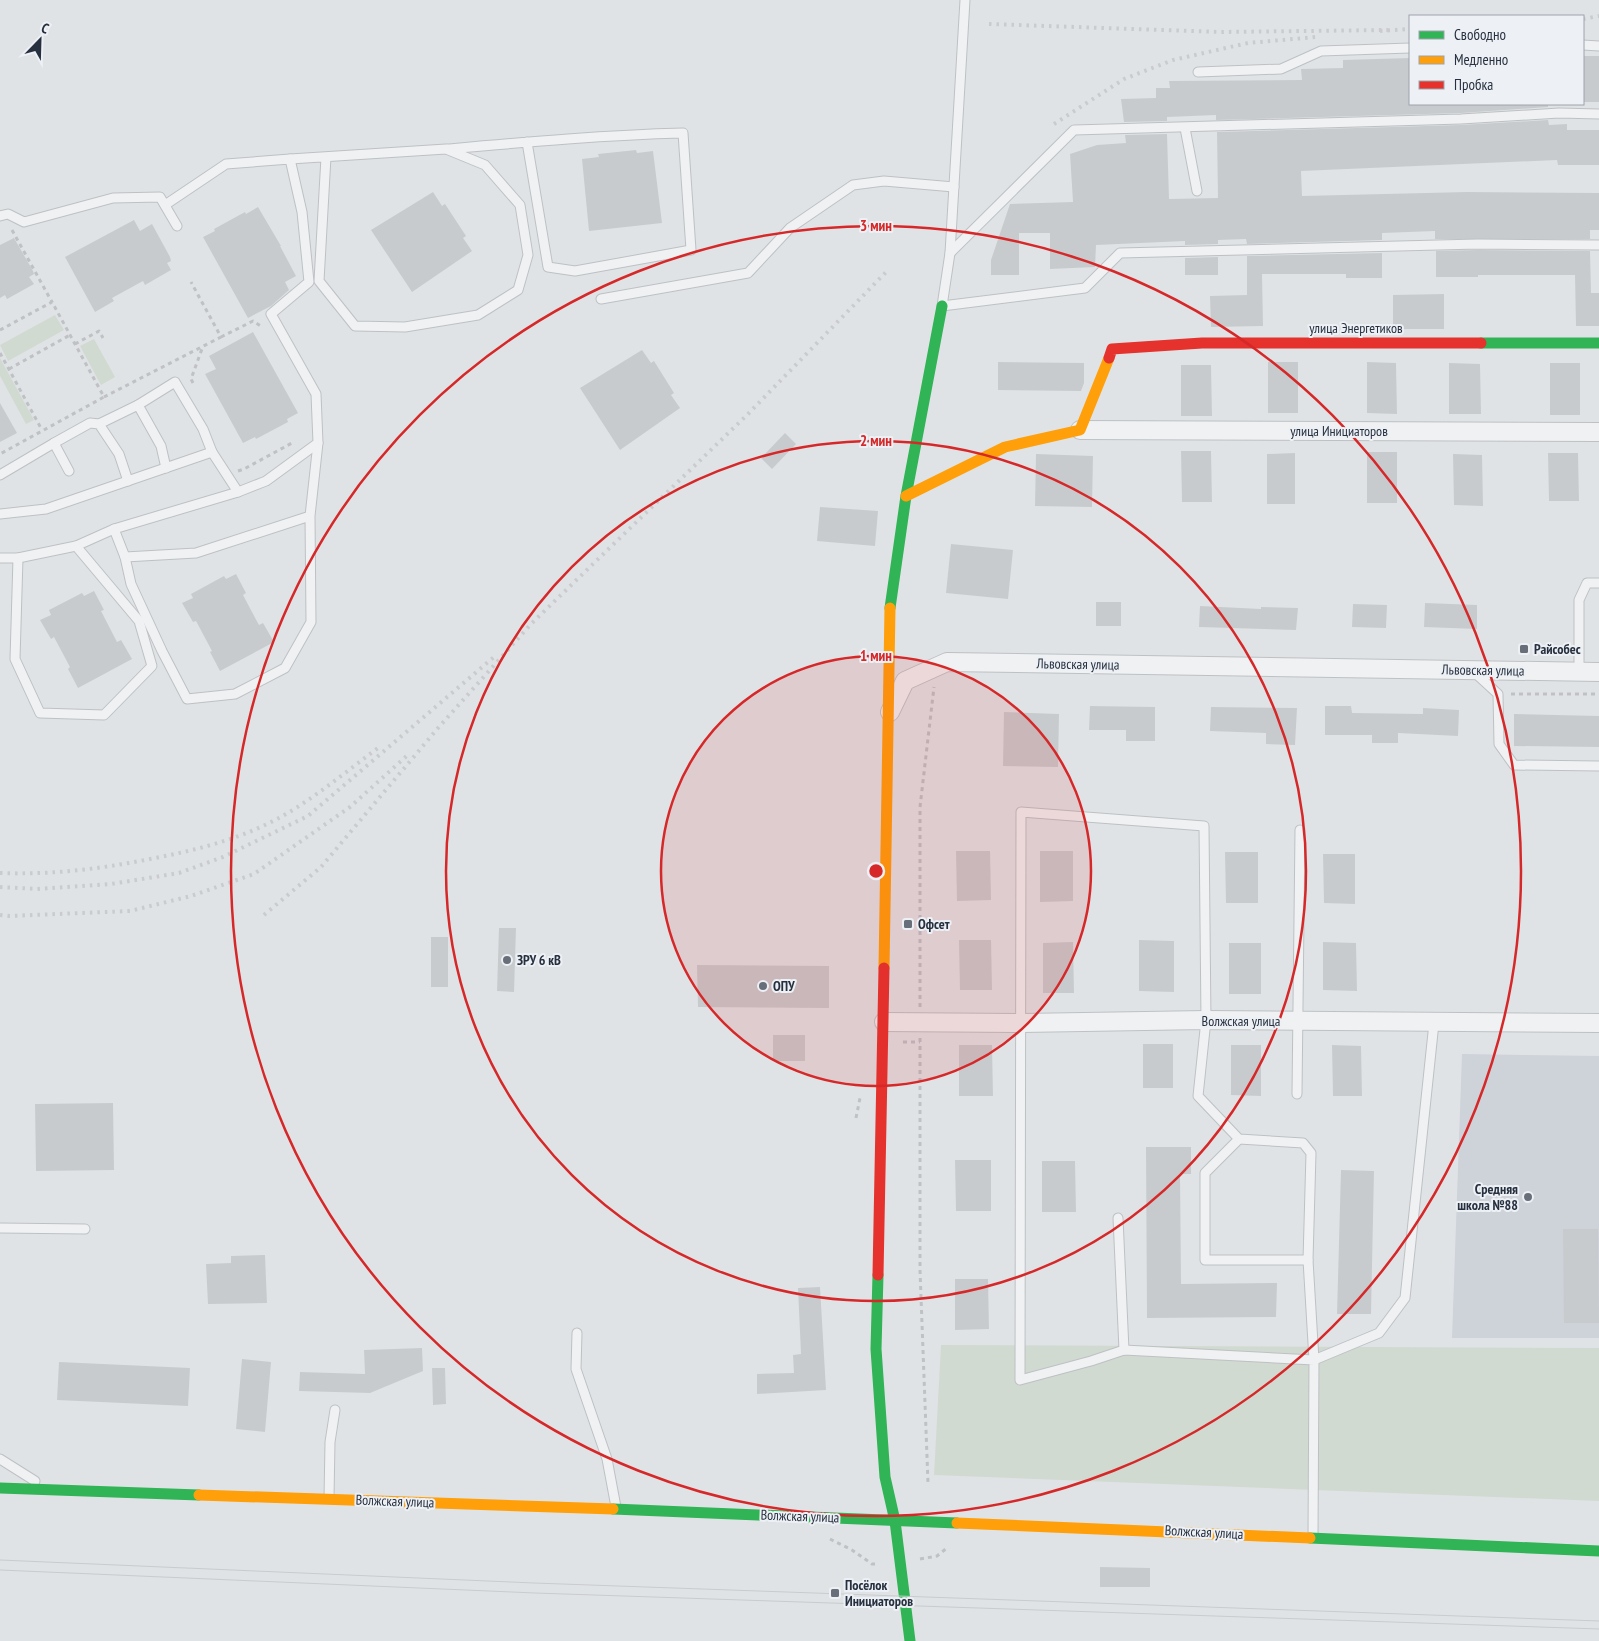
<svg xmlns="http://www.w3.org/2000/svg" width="1599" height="1641" font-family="'PT Sans Narrow',sans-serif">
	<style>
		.built { fill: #ced2d9 }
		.green { fill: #d1dad1 }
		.building { fill: #c8cbce }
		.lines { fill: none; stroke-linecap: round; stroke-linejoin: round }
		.lane-casing { stroke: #bec1c4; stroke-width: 11 }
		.street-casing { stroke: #bec1c4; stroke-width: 20 }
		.path { stroke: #bfc1c5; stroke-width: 3; stroke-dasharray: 4 4; stroke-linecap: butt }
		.lane { stroke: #eff1f2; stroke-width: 9 }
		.street { stroke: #eff1f2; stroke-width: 18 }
		.fast { stroke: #30b455; stroke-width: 11 }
		.slow { stroke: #ff9f0a; stroke-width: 11 }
		.jam { stroke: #e5322d; stroke-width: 11 }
		.tram { stroke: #c9cbcd; stroke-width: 1 }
		.rail { stroke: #c9cbcd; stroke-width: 4; stroke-dasharray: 2.5 5; stroke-linecap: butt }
		.ring { fill: none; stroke: #d62828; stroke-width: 2.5 }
		.poi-dot { fill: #686f79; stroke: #edf1f5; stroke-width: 2 }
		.labels { text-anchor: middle; stroke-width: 4; stroke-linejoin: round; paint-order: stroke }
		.street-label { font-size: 14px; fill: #27303f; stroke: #edf1f5 }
		.poi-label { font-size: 14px; font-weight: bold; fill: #27303f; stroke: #edf1f5; text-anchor: start }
		.centre { fill: #d62828; stroke: #edf1f5; stroke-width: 2.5 }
		.ring-label { font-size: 15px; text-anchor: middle; font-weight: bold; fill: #d62828; stroke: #edf1f5; stroke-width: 4; stroke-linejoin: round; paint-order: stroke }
	</style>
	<rect width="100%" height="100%" fill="#e0e3e6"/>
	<polygon class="built" points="1462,1054 1599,1056 1599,1338 1452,1338"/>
	<g class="green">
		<polygon points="55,315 64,330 8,361 0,345"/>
		<polygon points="94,339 115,377 101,385 80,346"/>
		<polygon points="0,358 34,420 26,424 0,376"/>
		<polygon points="941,1345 1599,1348 1599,1501 934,1475"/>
	</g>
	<g class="building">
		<rect x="1583" y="56" width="16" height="46"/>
		<polygon points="1410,58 1410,104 1548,104 1548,107 1461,113 1216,120 1216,115 1167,117 1167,121 1124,122 1121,99 1156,98 1156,88 1170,88 1169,81 1302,80 1301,69 1343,68 1343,60"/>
		<polygon points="1548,120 1549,125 1567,124 1567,130 1599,130 1599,165 1558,165 1557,160 1301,171 1302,196 1467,192 1599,193 1599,230 1590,230 1590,239 1435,239 1435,231 1382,233 1382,240 1247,244 1246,239 1218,240 1218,244 1185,245 1185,241 1096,245 1095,267 1050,269 1050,233 1019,233 1019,275 991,275 991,260 1010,204 1073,202 1070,154 1097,145 1126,143 1125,135 1167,134 1169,199 1218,198 1217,132 1461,125"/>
		<polygon points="636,150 637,153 653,151 662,223 589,231 582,159 599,157 598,154"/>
		<polygon points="433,192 442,206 445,204 466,236 463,238 472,251 412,292 371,230"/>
		<polygon points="258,207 281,246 280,246 296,276 285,282 289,290 271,306 248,318 203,237 215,231 214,229 245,212 246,214"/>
		<polygon points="134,220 140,231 152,224 170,257 171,261 167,263 171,270 145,285 143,281 112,298 114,301 95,312 65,257"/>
		<polygon points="14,238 33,271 34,274 29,277 34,284 7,299 5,295 0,298 0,245"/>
		<polygon points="1478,250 1590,251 1591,293 1599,293 1599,326 1576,326 1575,275 1478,275 1478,277 1436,277 1436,251"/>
		<polygon points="1382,253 1382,278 1346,278 1346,274 1262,274 1263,326 1211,327 1210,296 1247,295 1247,256"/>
		<polygon points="1218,257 1218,275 1185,275 1185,258"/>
		<polygon points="1444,294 1444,329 1393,329 1393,295"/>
		<polygon points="253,332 298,413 287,419 288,422 256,439 255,437 243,443 205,374 216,369 209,356"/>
		<polygon points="642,350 651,363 654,361 674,393 671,395 680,408 620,450 580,388"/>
		<polygon points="998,362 1084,363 1084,383 1081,391 998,390"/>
		<rect x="1268" y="362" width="30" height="51"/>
		<polygon points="1367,362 1396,363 1397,414 1367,413"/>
		<polygon points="1449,363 1480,364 1481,414 1449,414"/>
		<rect x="1550" y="363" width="30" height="52"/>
		<polygon points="1181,365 1211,365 1212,416 1181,416"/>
		<polygon points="0,403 17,433 0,442"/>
		<polygon points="785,433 796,444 772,469 761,458"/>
		<polygon points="1181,451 1211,451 1212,502 1182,502"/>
		<rect x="1367" y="452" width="30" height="51"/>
		<polygon points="1295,453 1295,504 1267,504 1267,454"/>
		<polygon points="1548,453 1578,453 1579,501 1549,501"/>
		<polygon points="1036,454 1093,456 1092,507 1035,506"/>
		<polygon points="1453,454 1482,455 1483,506 1454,505"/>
		<polygon points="820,507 878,511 875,546 817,541"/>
		<polygon points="951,544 1013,550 1008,599 946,593"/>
		<polygon points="236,574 246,593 243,595 259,625 263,623 274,642 220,671 210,652 212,651 196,621 193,622 182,603 193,598 191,594 224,576 226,579"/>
		<polygon points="94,591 104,610 101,611 117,642 121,640 132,659 78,688 68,669 70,667 54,637 51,639 40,620 51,615 49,610 82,593 84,596"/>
		<rect x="1096" y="602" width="25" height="24"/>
		<polygon points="1425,603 1477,605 1477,629 1424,627"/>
		<polygon points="1353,604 1387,605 1386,628 1352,627"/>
		<polygon points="1200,606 1261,609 1261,607 1298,608 1296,630 1199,627"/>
		<polygon points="1090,706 1155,707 1155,741 1126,741 1126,730 1089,730"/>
		<polygon points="1325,706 1351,706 1352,713 1423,714 1423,708 1459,710 1458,736 1398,733 1398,743 1372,743 1372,735 1325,735"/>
		<polygon points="1211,707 1297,708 1295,745 1266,744 1266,733 1210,731"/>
		<polygon points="1004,712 1059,714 1058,767 1003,766"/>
		<polygon points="1514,714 1599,716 1599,747 1514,746"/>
		<polygon points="956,851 990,851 991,900 957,901"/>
		<polygon points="1040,851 1073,851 1073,901 1040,902"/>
		<polygon points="1225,852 1258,852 1258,903 1226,903"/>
		<polygon points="1323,854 1355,854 1355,904 1324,903"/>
		<polygon points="499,928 516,928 514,992 497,991"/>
		<rect x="431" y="937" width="17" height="50"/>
		<polygon points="959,940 991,940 992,990 960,990"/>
		<polygon points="1139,940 1174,941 1174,992 1139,991"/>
		<polygon points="1073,942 1074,993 1043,993 1043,943"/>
		<polygon points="1323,942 1356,943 1357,991 1323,990"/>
		<rect x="1229" y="943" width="32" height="51"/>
		<polygon points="697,965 829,966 829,1008 698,1007"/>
		<rect x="773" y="1035" width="32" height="26"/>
		<rect x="1143" y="1044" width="30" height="44"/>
		<polygon points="959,1045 992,1045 993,1096 959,1096"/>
		<polygon points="1231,1045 1261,1045 1261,1096 1231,1095"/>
		<polygon points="1332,1045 1361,1046 1362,1096 1333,1096"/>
		<polygon points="113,1103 114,1170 36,1171 35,1104"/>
		<polygon points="1146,1147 1191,1147 1191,1174 1180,1174 1181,1284 1277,1283 1276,1317 1147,1318"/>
		<polygon points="955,1160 991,1160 991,1211 956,1211"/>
		<polygon points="1042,1161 1075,1161 1076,1212 1042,1212"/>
		<polygon points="1341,1170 1374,1171 1371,1314 1337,1314"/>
		<polygon points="1563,1229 1598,1229 1599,1323 1564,1323"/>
		<polygon points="265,1255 267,1303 208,1304 206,1264 231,1263 231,1256"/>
		<polygon points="955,1279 988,1279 989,1329 955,1330"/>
		<polygon points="820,1287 826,1390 757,1394 757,1374 794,1373 793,1355 801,1354 798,1288"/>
		<polygon points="422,1348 423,1371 370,1393 299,1391 300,1372 365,1374 364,1350"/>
		<polygon points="242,1359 271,1362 265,1432 236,1429"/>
		<polygon points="59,1362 190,1368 188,1406 57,1400"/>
		<polygon points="432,1368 445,1368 446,1404 433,1405"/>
		<polygon points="1100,1567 1150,1568 1150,1587 1100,1587"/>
	</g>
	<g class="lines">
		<defs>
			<g id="lane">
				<polyline points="965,0 950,253 942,306 1085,288 1120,253 1478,244 1599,245"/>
				<polyline points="1583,45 1599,46"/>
				<polyline points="1198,72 1281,69 1321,51 1410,48"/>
				<polyline points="1185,128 1197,191"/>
				<path d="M 448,149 C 527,142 605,135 683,133 L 691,250 L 575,271 L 548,267 L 527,142"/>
				<polyline points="290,159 446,149 485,165 520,205 528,255 518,290 478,315 405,327 355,326 319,281 326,157"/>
				<polyline points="0,216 8,214 24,222 113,198 160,197 177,226"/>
				<polyline points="950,253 1074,130 1461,119 1559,113 1599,114"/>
				<polyline points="601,299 748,273 790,228 853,185 884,181 954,187"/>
				<polyline points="138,405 175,382 203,429 212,452 238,492 266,481 318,443 316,394 271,314 309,282 302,212 290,159 226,164 165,205"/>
				<polyline points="99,424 138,405 161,446 166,468"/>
				<polyline points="54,443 90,423 99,424 119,454 128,481"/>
				<polyline points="0,475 54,443 69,471"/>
				<polyline points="0,514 46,509 212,452"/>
				<polyline points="310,516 196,553 125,557 131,584 162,651 187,699 235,694 285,668 311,622 310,516 318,443"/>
				<polyline points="114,529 125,557"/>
				<polyline points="0,558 18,558 76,546 114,529 238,492"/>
				<polyline points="18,558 15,659 40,713 104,715 152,666 139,621 76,546"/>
				<polyline points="1473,671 1498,694 1499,744 1514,765 1599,766"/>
				<polyline points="1579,672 1579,600 1587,583 1599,583"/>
				<polyline points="1297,1094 1300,830"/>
				<polyline points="1239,1139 1205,1173 1205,1260 1308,1260"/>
				<polyline points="1118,1218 1124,1350"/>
				<polyline points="0,1228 85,1229"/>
				<polyline points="577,1333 576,1369 607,1459 616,1507"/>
				<polyline points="0,1459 35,1481"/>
				<polyline points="329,1498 330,1442 335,1410"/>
				<polyline points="1313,1537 1314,1360 1124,1350 1091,1361 1020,1380 1021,812 1204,826 1206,1020 1198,1096 1239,1139 1303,1143 1311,1153 1308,1260 1314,1360 1379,1333 1405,1298 1434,1023"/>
			</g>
			<g id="street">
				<polyline points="1080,430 1599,432"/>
				<polyline points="890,712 905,681 947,662 1599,672"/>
				<polyline points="884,1022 1022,1023 1206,1020 1599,1023"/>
			</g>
		</defs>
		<use href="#lane" class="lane-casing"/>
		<use href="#street" class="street-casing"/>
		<g class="path">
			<polyline points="12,230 52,302"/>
			<polyline points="0,330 52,302 104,397 0,454"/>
			<polyline points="221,337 253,321 262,327"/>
			<polyline points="75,344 99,331 103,338"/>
			<polyline points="0,353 42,430"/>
			<polyline points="9,369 70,335"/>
			<polyline points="193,383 191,379 203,346"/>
			<polyline points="104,397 221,337 191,282"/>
			<polyline points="238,471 244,469 292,443"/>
			<polyline points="1511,694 1599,694"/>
			<polyline points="920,1007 920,807 934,687"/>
			<polyline points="920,1038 920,1270 928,1483"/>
			<polyline points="903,1042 920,1042"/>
			<polyline points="856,1118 860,1098"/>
			<polyline points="830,1539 852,1550 872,1564 879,1564"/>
			<polyline points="920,1559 937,1556 947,1548"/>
		</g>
		<use href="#lane" class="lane"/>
		<use href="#street" class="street"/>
		<g class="fast">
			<polyline points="1481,343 1599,343"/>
			<polyline points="890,608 906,496 942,306"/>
			<polyline points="878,1275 876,1349 885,1477 895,1521 910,1641"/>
			<polyline points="0,1488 199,1495"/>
			<polyline points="613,1509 957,1523"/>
			<polyline points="1310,1538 1599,1551"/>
		</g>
		<g class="slow">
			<polyline points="906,496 1005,447 1080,430 1109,358"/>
			<polyline points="884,968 890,608"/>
			<polyline points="199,1495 613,1509"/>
			<polyline points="957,1523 1310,1538"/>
		</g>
		<g class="jam">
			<polyline points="1109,358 1112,349 1202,343 1481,343"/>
			<polyline points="878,1275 884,968"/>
		</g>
		<g class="tram">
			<polyline points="0,1560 534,1583 1599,1621"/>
			<polyline points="0,1570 535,1593 1599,1629"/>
		</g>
		<g class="rail">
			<polyline points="1583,19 1599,16"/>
			<polyline points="989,24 1220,32 1388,30"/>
			<polyline points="1380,31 1410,29"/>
			<polyline points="1054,124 1124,79 1173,60 1248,43 1316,37"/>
			<path d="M 0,873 C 51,875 100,869 150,859 C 202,849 250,837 296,808 C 324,790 351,768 378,748"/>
			<polyline points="0,887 37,889 111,884 179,873 223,857 308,816 494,657"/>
			<polyline points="0,915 9,916 130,911 191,896 254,874 350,807 410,753"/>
			<polyline points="264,915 321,867 438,728 531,624 748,414 888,270"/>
		</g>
	</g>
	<circle cx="876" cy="871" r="215" fill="#d62828" fill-opacity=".12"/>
	<g class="ring">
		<circle cx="876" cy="871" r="215"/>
		<circle cx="876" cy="871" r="430"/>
		<circle cx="876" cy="871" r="645"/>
	</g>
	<g class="poi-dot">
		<rect x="1519" y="644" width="10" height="10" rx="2.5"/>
		<rect x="903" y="919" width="10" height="10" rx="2.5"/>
		<circle cx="507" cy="960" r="5"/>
		<circle cx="763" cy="986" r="5"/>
		<circle cx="1528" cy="1197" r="5"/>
		<rect x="830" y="1588" width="10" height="10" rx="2.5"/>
	</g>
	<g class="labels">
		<g class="street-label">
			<text x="1356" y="333">улица Энергетиков</text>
			<text x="1339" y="436">улица Инициаторов</text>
			<text transform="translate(1078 664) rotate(1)" y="5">Львовская улица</text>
			<text transform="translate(1483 670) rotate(1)" y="5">Львовская улица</text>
			<text x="1241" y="1026">Волжская улица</text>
			<text transform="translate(395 1501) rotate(2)" y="5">Волжская улица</text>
			<text transform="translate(800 1516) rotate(2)" y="5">Волжская улица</text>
			<text transform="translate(1204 1532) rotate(3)" y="5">Волжская улица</text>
		</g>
		<g class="poi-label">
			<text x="1534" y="654">Райсобес</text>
			<text x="918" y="929">Офсет</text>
			<text x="517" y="965">ЗРУ 6 кВ</text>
			<text x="773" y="991">ОПУ</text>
			<text x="1518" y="1194" text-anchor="end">Средняя<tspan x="1518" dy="16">школа №88</tspan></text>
			<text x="845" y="1590">Посёлок<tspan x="845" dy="16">Инициаторов</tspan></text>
		</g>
	</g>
	<circle cx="876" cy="871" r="8" class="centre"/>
	<g class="ring-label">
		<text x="876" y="231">3 мин</text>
		<text x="876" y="446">2 мин</text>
		<text x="876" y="661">1 мин</text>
	</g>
	<rect x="1409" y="15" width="175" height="90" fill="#edf1f5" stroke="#9ea4ac"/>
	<rect x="1419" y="31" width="25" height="8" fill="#30b455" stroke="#9ea4ac"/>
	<text x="1454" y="40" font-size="15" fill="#27303f">Свободно</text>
	<rect x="1419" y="56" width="25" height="8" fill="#ff9f0a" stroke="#9ea4ac"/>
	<text x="1454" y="65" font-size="15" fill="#27303f">Медленно</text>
	<rect x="1419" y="81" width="25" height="8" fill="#e5322d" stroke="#9ea4ac"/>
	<text x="1454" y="90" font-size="15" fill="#27303f">Пробка</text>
	<g transform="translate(40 40) rotate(23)" stroke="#edf1f5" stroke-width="4" paint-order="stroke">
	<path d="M0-4L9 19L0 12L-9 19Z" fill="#27303f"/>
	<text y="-8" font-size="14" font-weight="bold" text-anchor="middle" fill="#27303f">С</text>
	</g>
</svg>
